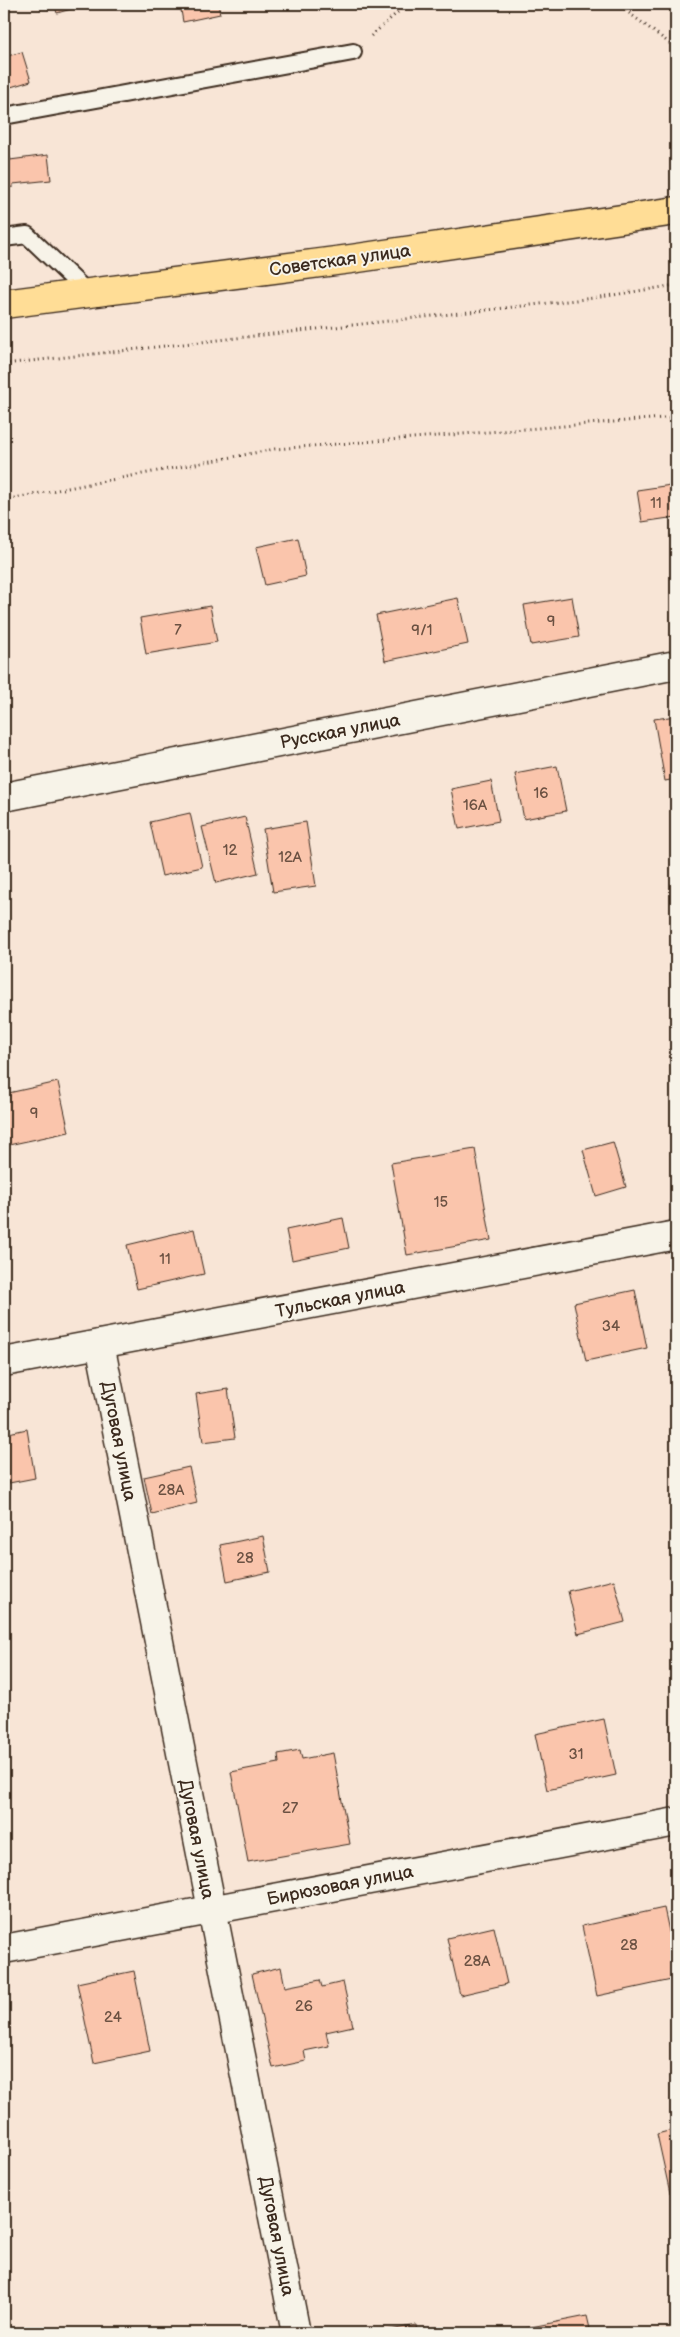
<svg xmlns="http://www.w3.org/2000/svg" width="680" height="2337" font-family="'Balsamiq Sans',sans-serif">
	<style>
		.building { fill: #fac5ac; stroke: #3b2a1e }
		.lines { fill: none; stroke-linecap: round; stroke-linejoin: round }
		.lane-casing { stroke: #3b2a1e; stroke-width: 20 }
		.street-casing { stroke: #3b2a1e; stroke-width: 31 }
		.primary-casing { stroke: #3b2a1e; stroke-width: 31 }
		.path { stroke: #3b2a1e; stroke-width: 3; stroke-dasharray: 1 4; stroke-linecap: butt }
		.lane { stroke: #f7f3e8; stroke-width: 16 }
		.street { stroke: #f7f3e8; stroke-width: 28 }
		.primary { stroke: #ffdd96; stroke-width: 28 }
		.labels { text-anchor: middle; stroke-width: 4; stroke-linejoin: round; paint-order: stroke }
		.number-label { font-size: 15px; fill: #6b5142 }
		.street-label { font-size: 18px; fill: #3b2a1e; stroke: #f7f3e8 }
	</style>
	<rect width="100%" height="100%" fill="#f8e5d6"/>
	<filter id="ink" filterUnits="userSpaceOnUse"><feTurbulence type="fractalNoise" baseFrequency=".02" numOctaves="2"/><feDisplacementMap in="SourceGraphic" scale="10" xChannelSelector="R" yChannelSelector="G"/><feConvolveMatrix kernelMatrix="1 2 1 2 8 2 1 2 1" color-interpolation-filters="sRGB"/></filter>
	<g filter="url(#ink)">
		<g class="building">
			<polygon points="54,4 89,4 57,13"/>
			<polygon points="180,4 218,4 220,14 183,22"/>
			<polygon points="22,52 31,81 4,89 4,57"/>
			<polygon points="48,155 51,180 13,184 13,187 4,188 4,158 10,157 10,160"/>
			<polygon points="671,485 676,517 642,522 637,490"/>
			<polygon points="298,538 306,576 265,585 256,547"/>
			<polygon points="572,597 579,637 531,645 524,605"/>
			<polygon points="458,598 468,644 385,661 376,615"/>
			<polygon points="210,606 217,642 146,654 140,618"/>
			<polygon points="676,716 676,779 665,781 654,719"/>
			<polygon points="557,766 566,811 524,819 515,774"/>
			<polygon points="491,781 499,821 459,829 451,789"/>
			<polygon points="190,813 202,867 162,876 150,822"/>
			<polygon points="245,817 258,873 216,883 202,827"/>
			<polygon points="306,822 316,886 273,892 263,829"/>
			<polygon points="58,1082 69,1132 4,1146 4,1094"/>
			<polygon points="613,1142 626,1187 596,1196 583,1150"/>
			<polygon points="475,1149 491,1240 407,1255 391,1163"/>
			<polygon points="343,1218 349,1248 292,1260 286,1230"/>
			<polygon points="194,1229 204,1274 137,1289 127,1245"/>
			<polygon points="635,1290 647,1348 586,1361 574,1303"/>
			<polygon points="228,1389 235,1438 203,1442 196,1394"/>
			<polygon points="27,1429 35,1478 4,1484 4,1434"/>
			<polygon points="189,1467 197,1503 152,1514 144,1477"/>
			<polygon points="263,1536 270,1572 227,1581 220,1545"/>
			<polygon points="614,1580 625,1622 578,1634 568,1591"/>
			<polygon points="604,1719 616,1775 547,1790 535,1734"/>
			<polygon points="300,1750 302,1759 333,1753 350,1844 248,1862 231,1772 279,1763 278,1754"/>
			<polygon points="664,1908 676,1964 676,1979 597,1996 582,1926"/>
			<polygon points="494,1927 507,1984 460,1995 447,1938"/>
			<polygon points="281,1967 285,1987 320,1980 322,1987 343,1982 353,2026 326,2032 329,2046 304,2051 306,2061 273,2068 252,1974"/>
			<polygon points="134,1971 150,2051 94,2063 77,1983"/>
			<polygon points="676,2129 676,2191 670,2193 657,2134"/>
			<polygon points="587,2316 591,2333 527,2333 526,2328"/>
			<polygon points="416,2325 417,2333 375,2333"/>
		</g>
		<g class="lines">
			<defs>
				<g id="lane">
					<polyline points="4,116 353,52"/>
					<polyline points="4,238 27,235 88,293"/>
				</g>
				<g id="street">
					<polyline points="4,797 676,665"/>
					<polyline points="100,1344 296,2333"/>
					<polyline points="4,1362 676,1235"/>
					<polyline points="4,1949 676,1822"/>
				</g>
				<polyline id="primary" points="4,304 351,259 676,211"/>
			</defs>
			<use href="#lane" class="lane-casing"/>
			<use href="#street" class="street-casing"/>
			<use href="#primary" class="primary-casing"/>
			<g class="path">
				<polyline points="617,4 676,48"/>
				<polyline points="371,36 407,4"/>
				<polyline points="4,364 594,298 676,285"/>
				<polyline points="4,500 275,449 676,417"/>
			</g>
			<use href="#lane" class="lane"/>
			<use href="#street" class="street"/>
			<use href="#primary" class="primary"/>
		</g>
	</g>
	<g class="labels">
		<g class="number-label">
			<text x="656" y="508">11</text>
			<text x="551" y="626">9</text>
			<text x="178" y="635">7</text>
			<text x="422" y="635">9/1</text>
			<text x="541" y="798">16</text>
			<text x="475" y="810">16А</text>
			<text x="230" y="855">12</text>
			<text x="290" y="862">12А</text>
			<text x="34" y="1118">9</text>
			<text x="441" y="1207">15</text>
			<text x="165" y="1264">11</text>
			<text x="611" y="1331">34</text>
			<text x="171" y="1495">28А</text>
			<text x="245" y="1563">28</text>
			<text x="576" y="1759">31</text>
			<text x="290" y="1813">27</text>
			<text x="629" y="1950">28</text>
			<text x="477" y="1966">28А</text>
			<text x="304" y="2011">26</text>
			<text x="113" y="2022">24</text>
		</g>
		<g class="street-label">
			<text transform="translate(340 260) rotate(-8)" y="6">Советская улица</text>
			<text transform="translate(340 731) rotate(-11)" y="6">Русская улица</text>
			<text transform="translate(340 1299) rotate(-11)" y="6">Тульская улица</text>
			<text transform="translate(119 1441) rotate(79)" y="6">Дуговая улица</text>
			<text transform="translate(197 1839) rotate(79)" y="6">Дуговая улица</text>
			<text transform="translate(340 1885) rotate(-11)" y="6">Бирюзовая улица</text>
			<text transform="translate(277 2236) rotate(79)" y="6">Дуговая улица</text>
		</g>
	</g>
	<rect width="680" height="2337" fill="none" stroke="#f7f3e8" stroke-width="20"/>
	<rect x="10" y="10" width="660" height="2317" fill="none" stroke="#3b2a1e" stroke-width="2" filter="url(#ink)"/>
</svg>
